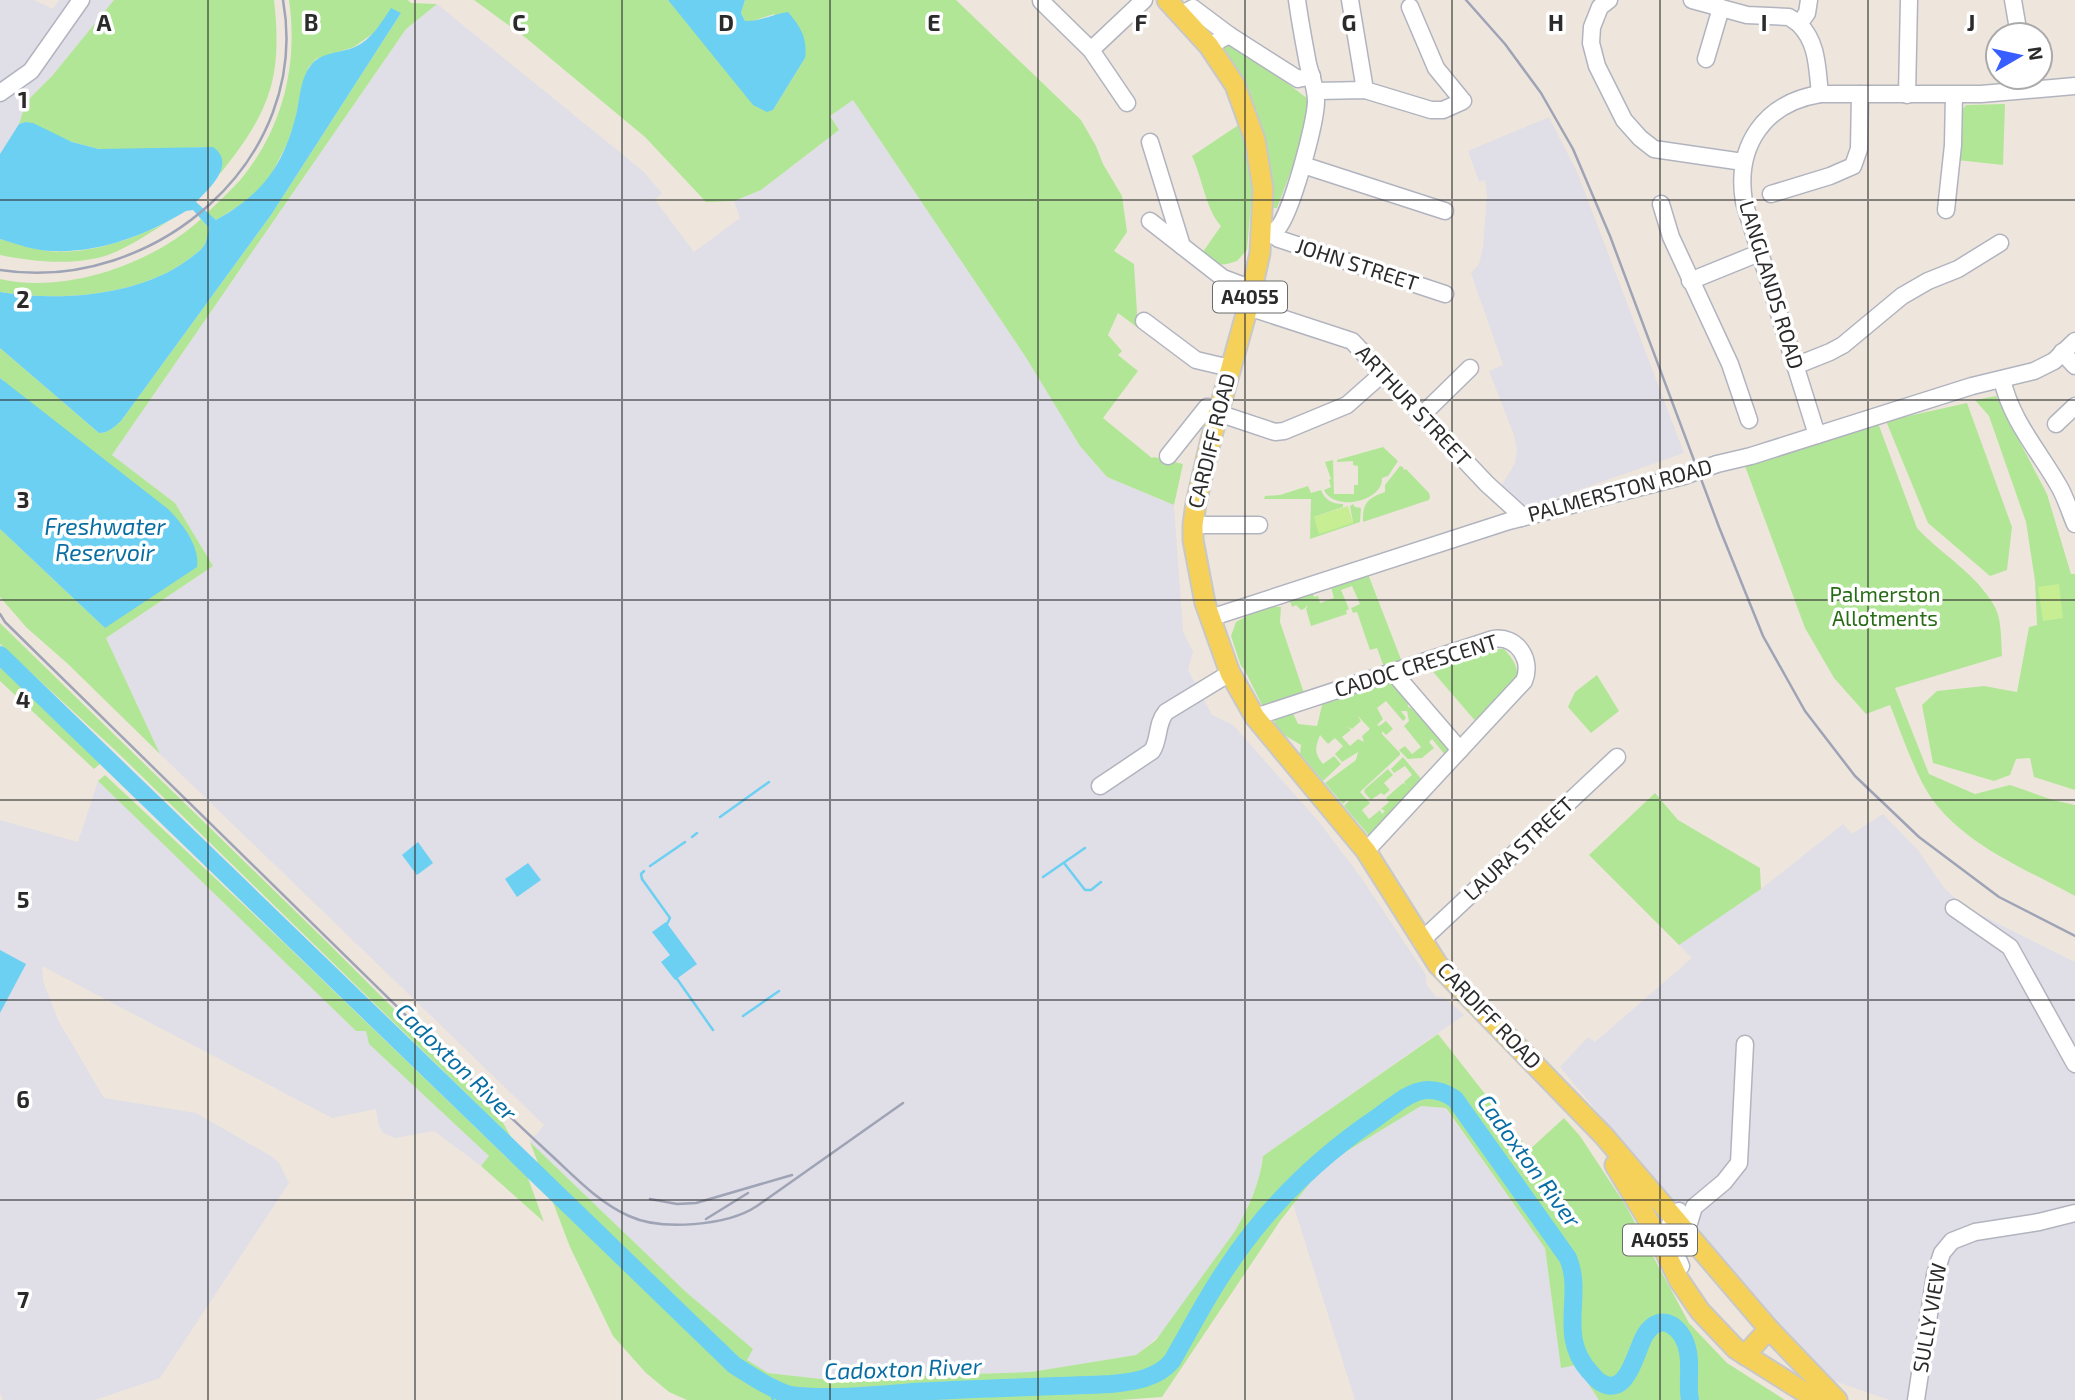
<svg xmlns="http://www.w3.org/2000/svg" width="2075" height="1400" font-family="'Exo 2',sans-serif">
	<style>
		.industrial { fill: #e0dee6 }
		.green { fill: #b2e697; fill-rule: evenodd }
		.pitch { fill: #c7ee93 }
		.water { fill: #6cd0f3 }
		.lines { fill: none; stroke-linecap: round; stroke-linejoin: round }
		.stream { stroke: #6cd0f3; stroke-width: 2.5 }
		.river { stroke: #6cd0f3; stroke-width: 18 }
		.minor-casing { stroke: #b1b4bf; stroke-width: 19 }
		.major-casing { stroke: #c8c8c8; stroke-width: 23 }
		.minor { stroke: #fff; stroke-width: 16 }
		.major { stroke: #f6d159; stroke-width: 19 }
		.rail { stroke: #9fa3b6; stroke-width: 2.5 }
		.minor-bridge-casing { stroke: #b1b4bf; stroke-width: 19; stroke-linecap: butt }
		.minor-bridge { stroke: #fff; stroke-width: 16 }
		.grid { fill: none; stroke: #2b2b2b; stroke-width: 2; stroke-opacity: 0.55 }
		.labels { text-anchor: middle; stroke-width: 7; stroke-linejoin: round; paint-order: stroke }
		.shield { fill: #fff; stroke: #6b6b6b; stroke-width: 2 }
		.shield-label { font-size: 19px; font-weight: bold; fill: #2b2b2b }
		.street-label { font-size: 21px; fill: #2b2b2b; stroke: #fff }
		.park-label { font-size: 21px; fill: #296c17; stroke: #fff }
		.water-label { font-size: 23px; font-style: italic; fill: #086da2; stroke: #fff }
		.grid-label { font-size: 23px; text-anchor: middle; font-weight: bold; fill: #2b2b2b; stroke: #fff; stroke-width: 7; stroke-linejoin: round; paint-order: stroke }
	</style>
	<rect width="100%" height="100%" fill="#eee6dd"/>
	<g class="industrial">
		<polygon points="0,0 34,0 53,9 59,0 114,0 52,76 26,102 19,124 0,154"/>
		<polygon points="437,4 643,171 662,193 655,200 694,252 740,218 734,201 761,190 839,130 830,116 853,100 1025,356 1080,446 1107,477 1174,505 1183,632 1193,652 1188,670 1212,715 1233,725 1319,822 1360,876 1426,975 1426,984 1436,997 1445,998 1464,1015 1263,1156 1258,1182 1245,1213 1235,1231 1161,1334 1136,1355 1031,1372 821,1379 768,1373 746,1360 753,1349 686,1292 530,1142 544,1125 160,754 106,638 213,566 175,503 112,455 406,29"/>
		<polygon points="1549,117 1578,174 1684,453 1530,507 1520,507 1502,485 1515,463 1517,450 1514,435 1489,371 1503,365 1471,273 1479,264 1483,247 1487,196 1485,180 1479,182 1468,151"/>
		<polygon points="98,781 356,1031 366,1030 369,1044 489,1156 481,1166 434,1131 395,1138 383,1133 379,1126 376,1109 332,1118 42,966 43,981 58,1020 104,1098 196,1113 271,1156 279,1163 289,1183 160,1378 95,1400 3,1400 0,1393 0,820 78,842"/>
		<polygon points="1883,814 1917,849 1945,889 1967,908 2075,962 2075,1400 1889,1400 1826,1378 1694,1228 1560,1067 1588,1037 1595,1042 1692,958 1679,945 1761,889 1843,824 1852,834"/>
		<polygon points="1421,1106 1445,1108 1545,1248 1561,1367 1576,1364 1599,1400 1355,1400 1293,1204 1324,1165"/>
	</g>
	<g class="green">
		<path d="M 114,0 L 274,0 C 283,79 269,113 220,174 L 222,166 L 205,147 L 171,149 L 99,149 L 72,142 L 25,122 L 19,124 L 26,102 L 52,76 Z"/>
		<path d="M 289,0 L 408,0 L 411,3 L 437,4 L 406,29 L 112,455 L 175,503 L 213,566 L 106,638 L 160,754 L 68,664 L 27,628 L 0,597 L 0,529 L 105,628 L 3,380 L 0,378 L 0,348 L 99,433 C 109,433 114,427 121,421 L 271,215 L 401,13 L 354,47 L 316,59 L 308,68 L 294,124 L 287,144 L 272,173 L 265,184 L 250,199 L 216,220 L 207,213 C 220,200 234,188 245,174 C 284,124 298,62 289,0 Z"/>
		<polygon points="474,0 668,0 773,110 805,58 774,14 753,21 745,21 741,13 745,0 956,0 1081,120 1096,146 1103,164 1122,196 1127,232 1114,251 1134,264 1138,328 1118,313 1108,335 1122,351 1118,355 1138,371 1103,418 1152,458 1154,457 1183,464 1174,505 1107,477 1080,446 1025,356 853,100 830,116 839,130 761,190 734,201 706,202 645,137 526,38"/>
		<path d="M 1228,43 L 1291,86 L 1308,99 L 1306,119 L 1296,158 L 1277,208 L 1272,208 L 1272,204 C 1270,148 1256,94 1223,48 Z"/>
		<polygon points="2005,104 2003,165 1957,160 1963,109 1966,105"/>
		<path d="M 1240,124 L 1249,157 L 1252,192 L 1247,250 L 1237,261 L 1227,264 L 1215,265 L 1200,256 L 1221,226 C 1206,210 1202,177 1192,156 Z"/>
		<path d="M 201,219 L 209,228 C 208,233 207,239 205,244 C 202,250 195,254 189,259 C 140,296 59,302 0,292 L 0,279 C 66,294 152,264 201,219 Z"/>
		<path d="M 170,221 C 150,232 130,247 108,255 C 74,266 34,262 0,255 L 0,239 C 16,243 32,249 48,251 C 90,255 133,239 170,221 Z"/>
		<polygon points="1996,396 2047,494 2071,574 2075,574 2075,790 2034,777 2030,758 2016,759 2010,775 1994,781 1933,763 1922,705 1937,691 1984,686 2017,692 2029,627 2037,625 2035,581 2026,522 1989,416 1975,400"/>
		<polygon points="1967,403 2012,527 2007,570 1990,576 1928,523 1886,421"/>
		<path d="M 1878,423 L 1917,528 C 1942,555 1976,573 1995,607 C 2002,621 2001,640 2002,656 L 1895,688 L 1929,774 L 1975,794 L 2010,785 L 2053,800 L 2075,805 L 2075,896 C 2026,869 1966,846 1932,799 C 1916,777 1901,732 1890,705 L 1866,714 L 1834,678 L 1805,628 L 1745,466 Z"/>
		<path d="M 1383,447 L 1398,461 L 1388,476 L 1382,478 C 1383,502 1334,512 1324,490 L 1331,487 L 1329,480 L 1331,479 L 1325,462 L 1333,460 L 1334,494 L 1354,494 L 1354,485 L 1358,485 L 1358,466 L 1353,465 L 1353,461 L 1337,462 L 1337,460 Z"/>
		<path d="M 1400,466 L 1403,467 L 1404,470 L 1406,469 L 1429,493 L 1430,497 L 1429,500 L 1363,522 C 1362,503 1368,498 1385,492 L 1385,485 Z"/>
		<path d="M 1308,486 L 1311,493 L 1321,490 C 1325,500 1332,504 1343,504 L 1343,507 L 1314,517 L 1353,523 L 1350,506 L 1353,504 L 1355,507 L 1361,508 L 1360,522 L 1310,539 L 1311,499 L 1264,499 L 1265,496 L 1280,495 Z"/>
		<polygon points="1368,574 1402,662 1384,667 1377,648 1370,650 1357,612 1353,613 1351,608 1360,604 1352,586 1341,590 1349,609 1346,611 1347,614 1311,626 1306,609 1308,605 1304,609 1301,610 1296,605 1292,607 1290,601 1313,593 1314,597 1318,596 1320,603 1334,598 1331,587"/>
		<polygon points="1265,606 1281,607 1280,622 1305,696 1263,707 1244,669 1241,666 1231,636 1236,622"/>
		<polygon points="0,623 328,943 497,1112 511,1137 116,751 0,644"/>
		<path d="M 1493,649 L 1504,649 C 1512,658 1518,665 1517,677 L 1477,723 L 1428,666 Z"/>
		<polygon points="0,666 5,671 101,763 94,769 0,681"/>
		<polygon points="1597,675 1619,711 1591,733 1568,707 1575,692"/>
		<path d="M 1391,680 L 1396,684 L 1399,692 L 1407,692 L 1408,707 L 1417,710 L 1435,733 L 1441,736 L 1451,748 L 1446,756 L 1432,739 L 1429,742 L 1434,748 L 1422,758 L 1408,759 L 1399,750 L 1405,746 L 1412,754 L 1421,747 L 1404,726 L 1409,721 L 1407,711 L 1401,711 L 1406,718 L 1403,721 L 1386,701 L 1377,708 L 1383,719 L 1377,725 L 1379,726 L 1386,721 L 1393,729 L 1386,735 L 1382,731 L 1382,734 L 1400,753 L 1400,755 L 1360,792 L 1370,803 L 1362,810 L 1369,819 L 1380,810 L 1382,814 L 1385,811 L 1381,809 L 1389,802 L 1386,798 L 1403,783 L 1406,785 L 1404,782 L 1412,775 L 1405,766 L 1394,773 L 1391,769 L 1403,757 L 1423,781 L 1372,839 L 1344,806 L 1349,801 L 1347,800 L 1343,804 L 1325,783 L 1356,760 L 1358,752 L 1342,762 L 1335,754 L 1343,746 L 1335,738 L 1328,744 L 1320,735 C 1315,748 1314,753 1323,764 L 1334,756 L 1341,764 L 1323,781 L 1300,754 L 1301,745 L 1274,729 L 1275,716 L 1293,713 L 1298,724 L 1317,726 L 1323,701 ZM 1357,715 L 1370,729 L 1362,736 L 1364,742 L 1358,739 L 1350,746 L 1342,737 L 1351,730 L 1348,727 L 1352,729 L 1361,721 Z"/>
		<polygon points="1388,769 1393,775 1384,783 1390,790 1384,795 1381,793 1371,800 1364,792 1365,789"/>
		<polygon points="105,775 282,941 528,1178 544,1222 481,1166 489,1156 369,1044 366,1031 356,1031 98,781"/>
		<polygon points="1655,793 1678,820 1760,868 1761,889 1679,945 1589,855"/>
		<path d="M 1438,1034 L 1529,1150 L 1564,1118 L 1580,1136 L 1626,1206 L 1689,1323 L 1727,1363 L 1785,1400 L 1599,1400 L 1576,1365 L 1561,1368 L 1545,1248 L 1446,1108 L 1421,1106 L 1324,1165 L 1280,1221 L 1162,1397 L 1120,1400 L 687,1400 L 669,1392 L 646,1373 L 613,1336 L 570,1247 L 530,1142 L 686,1292 L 753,1349 L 747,1360 L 768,1373 L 821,1379 L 1031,1372 L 1136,1355 L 1156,1340 L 1235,1231 C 1249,1207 1260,1183 1263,1156 Z"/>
	</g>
	<g class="pitch">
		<polygon points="1348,506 1353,523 1319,534 1314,517"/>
		<polygon points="2059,584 2063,618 2043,621 2038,587"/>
	</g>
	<g class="water">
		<path d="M 668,0 L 745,0 L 741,13 L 745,21 C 759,22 773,14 788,12 C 800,26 808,38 805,58 L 773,110 L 767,112 L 753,105 Z"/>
		<path d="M 391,8 L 401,13 L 271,215 L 121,421 C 114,427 109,433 99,433 L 0,348 L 0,292 C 59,302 140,296 189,259 C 195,254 202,250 205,244 C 207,239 208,233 209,228 L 193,210 L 186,211 C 146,235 100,253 53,251 C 35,251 17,244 0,239 L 0,154 L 19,124 L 25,122 L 33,123 L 72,142 L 99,149 L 213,147 C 237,164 209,189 196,202 L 216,220 C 264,193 284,165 297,111 C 300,96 301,77 311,65 C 321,52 341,53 355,47 C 372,39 381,23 391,8 Z"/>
		<path d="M 0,378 L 168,509 C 182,523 200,546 197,567 L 105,628 L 0,529 Z"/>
		<polygon points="418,842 433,863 417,875 402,855"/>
		<polygon points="528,863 541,880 517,897 505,879"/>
		<polygon points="666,922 697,964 675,980 661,962 670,955 652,932"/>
		<polygon points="0,950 26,964 0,1013"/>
	</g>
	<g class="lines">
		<g class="stream">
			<polyline points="720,817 769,782"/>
			<polyline points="692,837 697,833"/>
			<polyline points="1064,863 1085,890 1091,890 1101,882"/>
			<polyline points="650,866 685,842"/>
			<polyline points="644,871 641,874 642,879 670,918 667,924"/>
			<polyline points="1043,877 1085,848"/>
			<polyline points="675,976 713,1030"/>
			<polyline points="743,1016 779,991"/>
			<polyline points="769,1387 773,1400"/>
		</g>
		<path class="river" d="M 0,655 L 734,1365 C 752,1376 770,1389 790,1395 C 825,1400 877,1395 913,1392 C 979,1388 1045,1387 1111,1384 C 1132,1382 1157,1379 1172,1361 C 1190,1330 1206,1298 1226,1269 C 1266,1208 1315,1160 1375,1119 C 1402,1100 1422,1077 1455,1099 L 1568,1258 C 1584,1296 1557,1334 1589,1371 C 1593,1375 1596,1380 1600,1382 C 1628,1400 1636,1349 1645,1335 C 1661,1309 1684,1328 1688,1352 C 1691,1368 1687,1384 1690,1400"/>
		<defs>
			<g id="minor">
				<polyline points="1350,0 1365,90"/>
				<polyline points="1609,0 1600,7 1592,27 1591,43 1597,66 1624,120 1640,138 1654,149 1743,162"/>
				<polyline points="1692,0 1747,15 1789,17 1799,24"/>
				<path d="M 1809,0 L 1807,13 L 1799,24 C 1818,43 1817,68 1820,94"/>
				<polyline points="2013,0 2019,35"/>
				<polyline points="1041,1 1091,50 1127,103"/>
				<polyline points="1181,15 1193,8 1229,35"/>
				<polyline points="1209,46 1229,35 1298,79 1312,76"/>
				<polyline points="1091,50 1144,0"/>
				<polyline points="1706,59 1721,8"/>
				<polyline points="1316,91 1365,90 1431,110 1443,110 1463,101 1436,68 1410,7"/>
				<polyline points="0,93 31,71 81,0"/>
				<polyline points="1907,95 1909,0"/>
				<polyline points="1150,142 1182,246"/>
				<polyline points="1303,165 1445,211"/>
				<polyline points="1771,194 1830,176 1853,166 1859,149 1860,94"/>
				<polyline points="1661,204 1671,237 1730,364 1749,420"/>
				<polyline points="1946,210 1953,145 1954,95"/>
				<polyline points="1150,221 1223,278 1252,289"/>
				<polyline points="1270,233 1279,239 1445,294"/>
				<path d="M 1262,234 C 1268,233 1272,233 1277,229 C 1291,215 1316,122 1316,101 C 1316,88 1311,76 1308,64 C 1304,43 1300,22 1297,0"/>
				<polyline points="1690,281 1759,253"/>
				<polyline points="1248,307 1352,341 1487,484 1519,513 1521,518"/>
				<polyline points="1144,321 1196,360 1230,368"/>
				<polyline points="2062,352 2075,366"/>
				<polyline points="1795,366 1830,352 1843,345 1902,296 1928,281 1958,269 2000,243"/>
				<path d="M 2002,379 C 2011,421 2040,452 2060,488 C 2066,499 2070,512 2075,524"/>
				<polyline points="1218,413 1275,432 1284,431 1347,405 1382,374"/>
				<polyline points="1421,416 1470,368"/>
				<polyline points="2056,424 2075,406"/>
				<path d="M 1817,435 L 1744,202 C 1735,146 1764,103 1820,94 L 1981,94 L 2075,86"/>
				<polyline points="1168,456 1207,407 1219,408"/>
				<polyline points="1717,464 1751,456 1972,386 2034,371 2054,361 2075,341"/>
				<polyline points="1193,525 1259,525"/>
				<polyline points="1210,618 1509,521 1684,476"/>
				<polyline points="1393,672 1460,750"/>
				<path d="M 1255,717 L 1493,639 C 1517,635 1533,660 1524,681 L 1366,851"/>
				<path d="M 1100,786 L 1152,751 C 1160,739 1156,724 1166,712 L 1230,673"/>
				<polyline points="1954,908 2010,947 2075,1064"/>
				<polyline points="1421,941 1617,757"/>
				<path d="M 1679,1211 C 1660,1226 1673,1247 1681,1266"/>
				<polyline points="1686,1233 1694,1207 1724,1182 1739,1163 1745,1044"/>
				<polyline points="1916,1400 1935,1275 1942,1253 1952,1241 1975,1232 2039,1222 2075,1213"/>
			</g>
			<g id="major">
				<polyline points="1167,0 1209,46 1235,85 1255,140 1263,189 1260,253 1248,307 1211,439 1196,503 1193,525 1193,540 1205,603 1230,673 1255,717 1366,851 1438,965 1604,1136 1769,1329 1837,1400"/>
				<polyline points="1615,1165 1656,1233 1679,1280 1700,1311 1736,1349 1817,1400"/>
				<polyline points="1745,1355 1769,1329"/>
			</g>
		</defs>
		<use href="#minor" class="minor-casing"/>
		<use href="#major" class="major-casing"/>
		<use href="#minor" class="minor"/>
		<use href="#major" class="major"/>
		<g class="rail">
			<polyline points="1466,0 1505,44 1541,93 1573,149 1610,236 1719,527 1763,636 1805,711 1855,776 1919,837 1999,897 2075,936"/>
			<path d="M 0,270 C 154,294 312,160 283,0"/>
			<path d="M 0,614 L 5,622 C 146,761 287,899 428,1037 C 468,1077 509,1116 550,1154 C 575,1177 598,1202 629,1216 C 661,1231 727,1226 757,1206 L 903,1103"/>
			<polyline points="650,1199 677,1204 696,1203 792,1175"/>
			<polyline points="706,1219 748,1193"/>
		</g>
		<defs>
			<polyline id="minor-bridge" points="1684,476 1717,464"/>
		</defs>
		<use href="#minor-bridge" class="minor-bridge-casing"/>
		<use href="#minor-bridge" class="minor-bridge"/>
	</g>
	<path class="grid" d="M 208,0 L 208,1400M 415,0 L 415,1400M 622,0 L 622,1400M 830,0 L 830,1400M 1038,0 L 1038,1400M 1245,0 L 1245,1400M 1452,0 L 1452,1400M 1660,0 L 1660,1400M 1868,0 L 1868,1400M 0,200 L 2075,200M 0,400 L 2075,400M 0,600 L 2075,600M 0,800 L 2075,800M 0,1000 L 2075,1000M 0,1200 L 2075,1200"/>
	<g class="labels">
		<g class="shield">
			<rect x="1213" y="281.5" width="74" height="31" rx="5"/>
			<rect x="1623" y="1224.5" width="74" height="31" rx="5"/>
		</g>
		<g class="shield-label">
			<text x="1250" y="304">A4055</text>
			<text x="1660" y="1247">A4055</text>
		</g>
		<g class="street-label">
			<text transform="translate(1357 265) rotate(18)" y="7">JOHN STREET</text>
			<text transform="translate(1771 285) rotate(73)" y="7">LANGLANDS ROAD</text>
			<text transform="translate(1413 406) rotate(47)" y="7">ARTHUR STREET</text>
			<text transform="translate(1212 441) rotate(-76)" y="7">CARDIFF ROAD</text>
			<text transform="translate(1620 491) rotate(-15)" y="7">PALMERSTON ROAD</text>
			<text transform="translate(1416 666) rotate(-17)" y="7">CADOC CRESCENT</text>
			<text transform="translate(1519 849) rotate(-43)" y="7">LAURA STREET</text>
			<text transform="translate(1489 1016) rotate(46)" y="7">CARDIFF ROAD</text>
			<text transform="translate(1930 1318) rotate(-80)" y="7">SULLY VIEW</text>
		</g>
		<g class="park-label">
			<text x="1885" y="602">Palmerston<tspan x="1885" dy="24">Allotments</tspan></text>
		</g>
		<g class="water-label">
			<text x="105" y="535">Freshwater<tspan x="105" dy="26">Reservoir</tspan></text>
			<text transform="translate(456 1062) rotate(44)" y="8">Cadoxton River</text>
			<text transform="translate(1529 1161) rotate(54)" y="8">Cadoxton River</text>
			<text transform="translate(903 1369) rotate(-2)" y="8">Cadoxton River</text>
		</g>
	</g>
	<g class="grid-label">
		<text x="104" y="31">A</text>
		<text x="311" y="31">B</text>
		<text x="519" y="31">C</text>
		<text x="726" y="31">D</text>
		<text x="934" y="31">E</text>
		<text x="1141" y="31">F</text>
		<text x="1349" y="31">G</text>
		<text x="1556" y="31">H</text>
		<text x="1764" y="31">I</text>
		<text x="1971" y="31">J</text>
		<text x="23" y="108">1</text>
		<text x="23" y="308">2</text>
		<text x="23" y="508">3</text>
		<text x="23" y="708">4</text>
		<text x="23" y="908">5</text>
		<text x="23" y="1108">6</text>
		<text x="23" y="1308">7</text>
	</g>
	<g transform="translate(2019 56) rotate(81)"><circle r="33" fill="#ffffff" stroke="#aaaaaa" stroke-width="2"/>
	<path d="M0-5L12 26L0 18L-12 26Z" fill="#385eff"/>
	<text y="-10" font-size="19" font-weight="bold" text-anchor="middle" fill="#2b2b2b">N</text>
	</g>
</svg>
